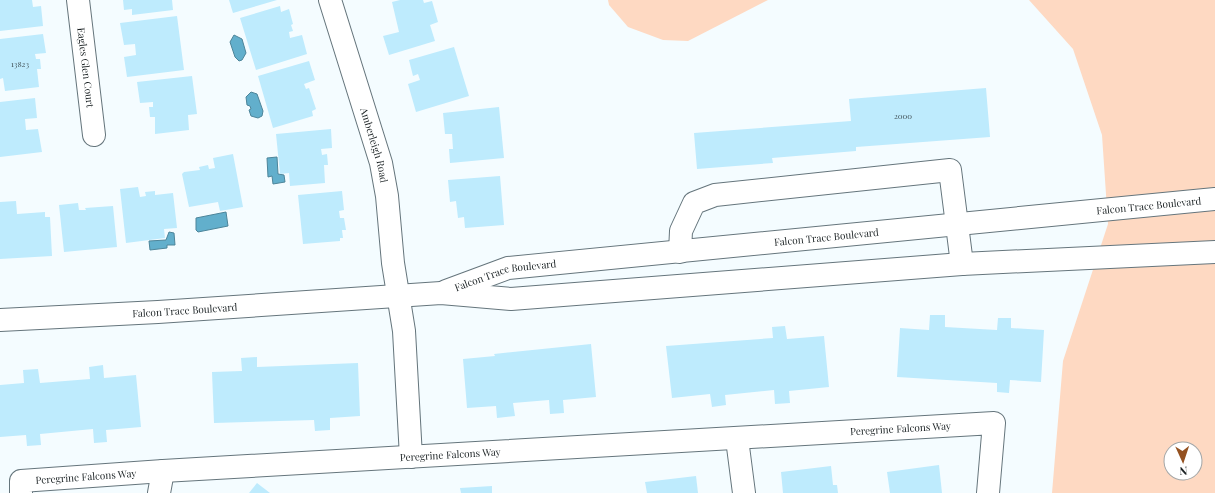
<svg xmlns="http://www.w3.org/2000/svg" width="1215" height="493" font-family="'Playfair Display',serif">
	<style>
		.green { fill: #fed9c2; fill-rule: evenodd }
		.water { fill: #62afcc; stroke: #4d859a }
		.building { fill: #beebfd }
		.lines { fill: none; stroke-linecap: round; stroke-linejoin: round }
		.minor-casing { stroke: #65757c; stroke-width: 24 }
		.minor { stroke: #fff; stroke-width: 22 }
		.labels { text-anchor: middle; stroke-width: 4; stroke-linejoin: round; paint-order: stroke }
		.number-label { font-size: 8px; fill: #44555b }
		.street-label { font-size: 10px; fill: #1c2325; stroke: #fff }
	</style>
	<rect width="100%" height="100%" fill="#f4fcff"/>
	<g class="green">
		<polygon points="608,0 768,0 688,41 663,40 628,27 609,5"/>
		<path d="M 1029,0 L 1215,0 L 1215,493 L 1052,493 L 1063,361 L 1108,224 L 1102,135 L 1073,49 ZM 1171,449 L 1195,449 L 1195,473 L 1171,473 Z"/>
	</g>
	<g class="water">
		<polygon points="234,35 242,39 246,53 242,60 239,61 235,57 230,42"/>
		<polygon points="251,92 257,94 263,111 262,116 258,118 251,116 249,110 251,109 250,106 247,105 246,97"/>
		<polygon points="277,157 278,174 284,175 285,182 273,184 272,176 268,177 267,158"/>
		<polygon points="226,212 228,226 198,232 196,230 196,218"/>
		<polygon points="169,232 174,233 175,245 167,245 167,248 150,250 149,241 166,240"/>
	</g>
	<g class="building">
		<polygon points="0,0 32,0 33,7 41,6 43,26 0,31"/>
		<polygon points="123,0 172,0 173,10 132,15 132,9 124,10"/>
		<polygon points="229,0 277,0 233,13"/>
		<polygon points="400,0 423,0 424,3 432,1 438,22 430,25 435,41 389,55 383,36 399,32 392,2"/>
		<polygon points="280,6 281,12 289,9 293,24 291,25 293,31 289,32 290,38 302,35 307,54 256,70 240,18"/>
		<polygon points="177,16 184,70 127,77 124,57 136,55 135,44 124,45 120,23"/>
		<polygon points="43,34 46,53 35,54 36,59 40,59 41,69 37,69 39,87 5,91 3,78 0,79 0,39"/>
		<polygon points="454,47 469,96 416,112 408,84 420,80 418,74 413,76 409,60"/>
		<polygon points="309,61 315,80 304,84 306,89 309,88 316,109 312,111 313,116 273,128 258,76"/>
		<polygon points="192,76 197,114 188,115 189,130 155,134 155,117 150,117 149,107 153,107 153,102 140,103 137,82"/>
		<polygon points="986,88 990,137 856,147 856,151 772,158 773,163 697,169 694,133 851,121 849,99"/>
		<polygon points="35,98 37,118 25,119 26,130 38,129 42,152 0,157 0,102"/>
		<polygon points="499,107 504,158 450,163 449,149 453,149 452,134 445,134 443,113"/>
		<polygon points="331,129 332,148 321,149 322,155 327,154 328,165 324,165 325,183 290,186 289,173 280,174 276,134"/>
		<polygon points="233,154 243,207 220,211 218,202 189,207 182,174 184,172 200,170 199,167 208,165 209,169 215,168 213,158"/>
		<polygon points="500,176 504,225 465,228 464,217 458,218 456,201 450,202 448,180"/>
		<polygon points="138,187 140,197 146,196 145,192 155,191 155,195 173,193 177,228 164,229 165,238 126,243 120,189"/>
		<polygon points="342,191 344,210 339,211 340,218 344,218 346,230 342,230 343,238 340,238 340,241 303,244 298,195"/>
		<polygon points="16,201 17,214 45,212 45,217 50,217 52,256 0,259 0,202"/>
		<polygon points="78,203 79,210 86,210 85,208 113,206 117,247 64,252 59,205"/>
		<polygon points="930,315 945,315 945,327 997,330 998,318 1011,318 1011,328 1044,330 1041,382 1010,380 1009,393 997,392 997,383 897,377 900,328 929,330"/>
		<polygon points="785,326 787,339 824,336 829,387 789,391 790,403 775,404 774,390 725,395 726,405 712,407 710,394 672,398 666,346 773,338 772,327"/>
		<polygon points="591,344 596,397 563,400 564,413 550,414 549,400 513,403 515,416 497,418 496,406 467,408 463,359 495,356 494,354"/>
		<polygon points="257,357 257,367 358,363 360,416 330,418 330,430 315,431 314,420 214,423 212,372 242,371 241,358"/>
		<polygon points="103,365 104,378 136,375 141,427 106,430 107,442 94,443 93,429 40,434 41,445 27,446 26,435 0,437 0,385 24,383 23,370 38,369 40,383 90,379 89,367"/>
		<polygon points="939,465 942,493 890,493 887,472"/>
		<polygon points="831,466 833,485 837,485 838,493 783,493 781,472"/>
		<polygon points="696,476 698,493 647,493 645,482"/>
		<polygon points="257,483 270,493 249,493"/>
		<polygon points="492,486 492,493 461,493 460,488"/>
	</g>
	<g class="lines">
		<defs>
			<g id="minor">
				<path id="s1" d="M 78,0 L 94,135"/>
				<path id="s2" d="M 330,0 L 381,163 L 387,196 L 393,263 L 404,331 L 411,457"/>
				<polyline points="680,252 681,231 694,203 715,195 950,170 962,264"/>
				<path id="s3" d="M 446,291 L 508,268 L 1215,199"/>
				<path id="s4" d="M 0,320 L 158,312 L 441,293 L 511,299 L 962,264 L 1215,252"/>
				<polyline points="737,439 744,493"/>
				<path id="s5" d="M 21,493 L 21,481 L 163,471 L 994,423 L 988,493"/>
				<polyline points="159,493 163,471"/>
			</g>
		</defs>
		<use href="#minor" class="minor-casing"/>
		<use href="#minor" class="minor"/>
	</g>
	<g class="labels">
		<g class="number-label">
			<text x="20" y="67">13823</text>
			<text x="903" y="119">2000</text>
		</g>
		<g class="street-label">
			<text dy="4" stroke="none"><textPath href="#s1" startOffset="68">Eagles Glen Court</textPath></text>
			<text dy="4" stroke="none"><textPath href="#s2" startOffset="152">Amberleigh Road</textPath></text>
			<text dy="4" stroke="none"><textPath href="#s3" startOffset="710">Falcon Trace Boulevard</textPath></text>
			<text dy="4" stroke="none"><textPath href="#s3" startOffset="386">Falcon Trace Boulevard</textPath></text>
			<text dy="4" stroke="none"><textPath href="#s3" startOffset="62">Falcon Trace Boulevard</textPath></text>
			<text dy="4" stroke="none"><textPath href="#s4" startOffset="185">Falcon Trace Boulevard</textPath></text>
			<text dy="4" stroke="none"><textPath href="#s5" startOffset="893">Peregrine Falcons Way</textPath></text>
			<text dy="4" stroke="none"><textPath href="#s5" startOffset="442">Peregrine Falcons Way</textPath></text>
			<text dy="4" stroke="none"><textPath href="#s5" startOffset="77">Peregrine Falcons Way</textPath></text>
		</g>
	</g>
	<g transform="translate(1183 461) rotate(177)"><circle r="19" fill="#ffffff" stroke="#a4a7a8"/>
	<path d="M0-3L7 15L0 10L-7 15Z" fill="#945120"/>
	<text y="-6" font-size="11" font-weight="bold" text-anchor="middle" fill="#1c2325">N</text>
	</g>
</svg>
